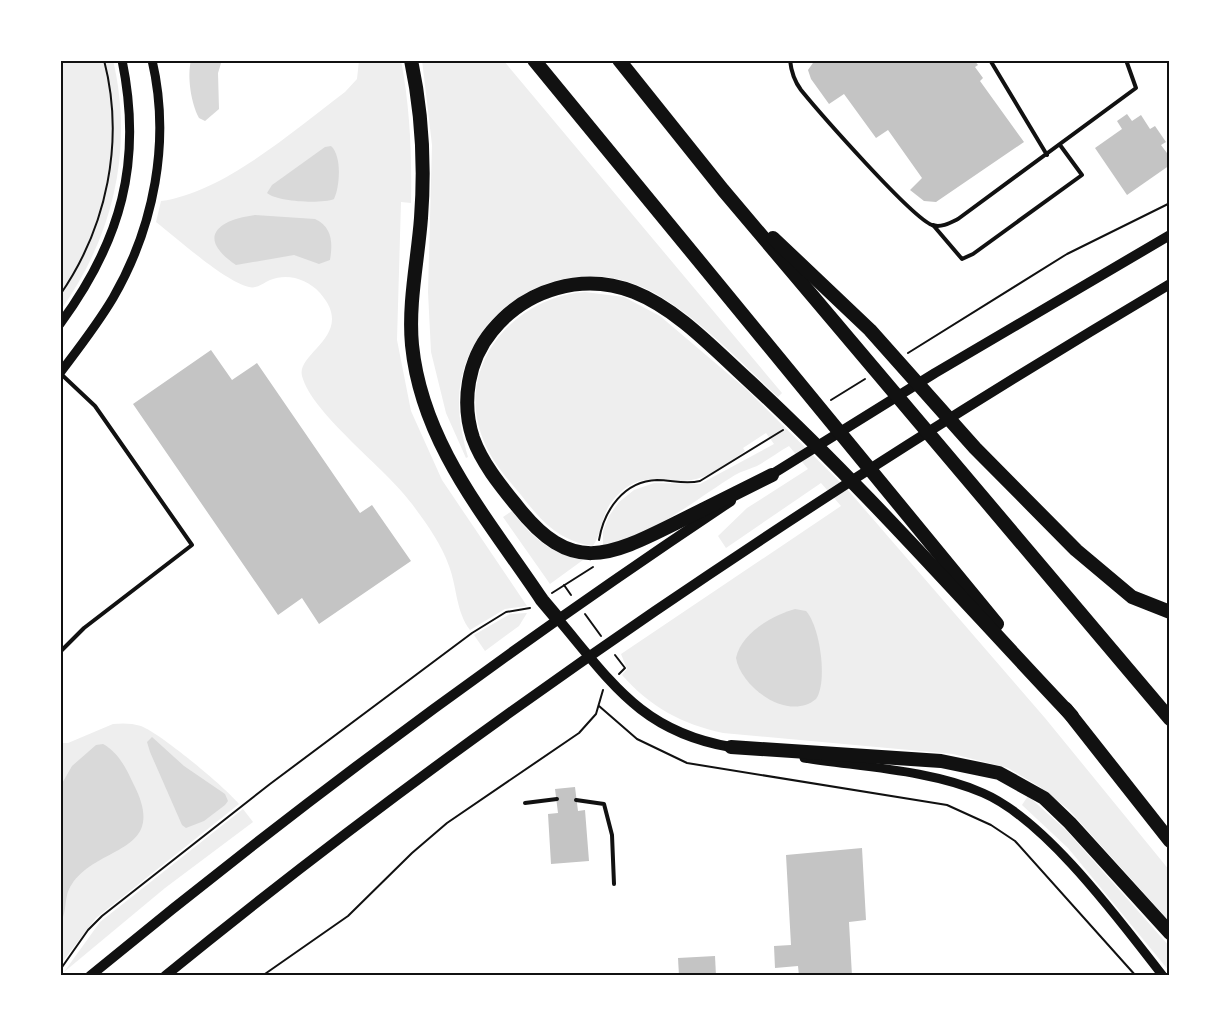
<svg xmlns="http://www.w3.org/2000/svg" width="1230" height="1036" font-family="Jost,sans-serif">
	<style>
		.green { fill: #eee }
		.water { fill: #d9d9d9 }
		.building { fill: #c4c4c4 }
		.lines { fill: none; stroke-linecap: round; stroke-linejoin: round }
		.path { stroke: #111; stroke-width: 2 }
		.service { stroke: #111; stroke-width: 4 }
		.tertiary { stroke: #111; stroke-width: 9 }
		.secondary { stroke: #111; stroke-width: 10 }
		.motorway { stroke: #111; stroke-width: 14 }
		.neatline { fill: none; stroke: #111; stroke-width: 2 }
	</style>
	<rect width="100%" height="100%" fill="#fff"/>
	<g class="green">
		<path d="M 60,60 L 113,60 C 134,150 113,237 60,311 Z"/>
		<path d="M 359,60 L 401,60 C 410,108 412,154 411,203 L 401,202 L 397,340 L 411,411 L 442,480 L 527,606 L 505,609 L 470,630 C 456,612 457,587 449,566 C 441,543 426,523 412,504 C 387,469 312,414 302,376 C 296,352 357,335 320,293 C 307,279 288,273 270,280 C 263,283 257,289 249,287 C 224,281 178,239 156,222 L 161,201 C 225,192 294,130 345,92 L 357,79 Z"/>
		<path d="M 422,60 L 503,60 L 782,393 L 778,397 C 740,362 685,303 637,285 C 563,256 477,302 461,381 C 456,405 461,433 468,457 L 466,458 L 446,413 L 431,352 L 428,292 L 432,145 Z"/>
		<path d="M 585,292 L 624,297 L 660,316 L 746,389 L 847,489 L 1045,718 L 1170,871 L 1170,922 L 1069,810 L 1040,787 L 1008,768 L 953,754 L 723,733 C 682,724 650,707 622,675 L 627,669 L 621,654 L 624,652 L 841,506 L 821,483 L 726,548 L 718,536 L 747,508 L 808,469 L 789,446 C 778,452 768,460 757,466 C 750,469 742,471 735,475 C 696,499 650,538 603,545 L 603,531 L 609,516 L 619,502 L 634,490 L 654,483 L 700,484 L 774,444 L 766,433 L 743,448 L 745,451 C 730,461 714,475 696,479 C 663,487 643,466 614,499 C 601,513 603,531 593,546 C 559,541 541,521 521,495 C 507,478 491,461 483,439 C 454,367 513,297 585,292 Z"/>
		<path d="M 512,511 C 531,537 551,554 583,560 L 550,584 L 503,517 Z"/>
		<polygon points="527,613 519,626 485,651 474,635 510,614"/>
		<path d="M 113,724 C 122,723 132,723 141,726 C 161,734 225,787 239,804 L 96,918 L 60,965 L 60,743 L 68,743 Z"/>
		<polygon points="1028,796 1066,830 1170,947 1170,972 1068,848 1022,805"/>
		<polygon points="243,809 253,822 165,888 64,972 100,922"/>
	</g>
	<g class="water">
		<path d="M 191,60 L 222,60 L 218,73 L 219,109 L 205,121 L 199,118 C 191,103 187,77 191,60 Z"/>
		<path d="M 331,146 C 342,156 340,186 334,199 C 322,204 277,202 267,193 L 272,185 L 325,147 Z"/>
		<path d="M 255,215 L 315,219 C 332,227 333,242 330,260 L 319,264 L 294,255 L 236,265 C 196,238 217,220 255,215 Z"/>
		<path d="M 795,609 L 806,611 C 820,626 828,682 816,699 C 789,722 741,688 736,658 C 741,633 773,615 795,609 Z"/>
		<polygon points="152,737 184,766 225,794 228,801 225,805 204,821 186,828 182,825 150,752 147,742"/>
		<path d="M 103,744 C 118,752 126,768 133,783 C 170,854 99,844 72,884 C 63,896 68,912 60,923 L 60,787 L 72,766 L 96,745 Z"/>
	</g>
	<g class="building">
		<polygon points="815,60 974,60 978,65 975,67 983,78 980,81 1024,142 936,202 924,201 910,190 922,178 888,130 876,138 844,94 829,104 811,79 808,70"/>
		<polygon points="1127,114 1132,121 1141,115 1150,129 1155,126 1166,142 1161,145 1170,157 1170,165 1127,195 1095,148 1122,129 1117,121"/>
		<polygon points="211,350 232,380 257,363 360,513 372,505 411,561 319,624 302,598 278,615 133,404"/>
		<polygon points="575,787 578,811 585,810 589,861 551,864 548,814 558,813 555,789"/>
		<polygon points="862,848 866,920 849,922 852,976 799,976 798,966 775,968 774,946 791,945 786,855"/>
		<polygon points="715,956 716,976 679,976 678,958"/>
	</g>
	<g class="lines">
		<g class="path">
			<path d="M 60,295 C 107,227 125,141 104,60"/>
			<polyline points="908,353 1067,254 1170,203"/>
			<polyline points="831,400 865,379"/>
			<path d="M 599,540 C 604,510 624,481 657,480 C 672,480 685,485 700,481 L 783,430"/>
			<polyline points="564,585 571,595"/>
			<polyline points="552,593 593,567"/>
			<polyline points="585,614 601,636"/>
			<polyline points="615,655 625,668 619,674"/>
			<polyline points="599,706 637,739 687,763 947,805 991,825 1015,841 1136,976"/>
			<polyline points="60,970 88,930 102,916 270,784 472,633 506,612 530,608"/>
			<polyline points="262,976 348,916 412,853 447,823 579,733 596,714 603,690"/>
		</g>
		<g class="service">
			<path d="M 790,60 C 791,70 795,82 801,90 C 819,112 911,217 932,225 C 941,228 950,223 958,219 L 1136,88 L 1126,60"/>
			<polyline points="990,60 1047,155"/>
			<polyline points="933,225 962,259 973,254 1082,175 1060,145"/>
			<polyline points="61,374 95,406 192,545 84,628 61,651"/>
			<polyline points="576,800 604,804 612,835 614,884"/>
			<polyline points="525,803 557,799"/>
		</g>
		<g class="tertiary">
			<path d="M 60,324 C 121,241 143,162 122,60"/>
			<path d="M 60,373 C 78,349 97,325 113,298 C 154,227 171,141 152,60"/>
			<path d="M 804,758 C 861,767 931,770 983,793 C 1046,820 1120,921 1163,976"/>
		</g>
		<g class="secondary">
			<polyline points="766,478 935,373 1170,235"/>
			<path d="M 558,619 C 612,683 642,732 731,747"/>
			<path d="M 90,976 C 295,807 509,649 731,501"/>
			<path d="M 165,976 C 481,718 820,492 1170,284"/>
		</g>
		<g class="motorway">
			<path d="M 411,60 C 422,112 425,165 421,218 C 418,259 408,303 412,345 C 422,445 488,519 542,600 L 558,619"/>
			<polyline points="534,60 997,624"/>
			<polyline points="619,60 723,190 1170,719"/>
			<polyline points="773,238 870,330 975,448 1076,550 1132,597 1170,612"/>
			<path d="M 772,475 C 740,491 708,507 676,523 C 608,557 571,575 517,506 C 500,485 482,463 473,438 C 461,402 468,360 492,331 C 526,289 583,272 634,292 C 677,309 714,349 748,380 C 862,485 965,603 1072,716"/>
			<polyline points="1066,709 1170,841"/>
			<polyline points="731,747 941,761 999,773 1044,798 1070,823 1170,933"/>
		</g>
	</g>
	<rect width="1230" height="1036" fill="none" stroke="#ffffff" stroke-width="123"/>
	<rect x="62" y="62" width="1106" height="912" class="neatline"/>
</svg>
